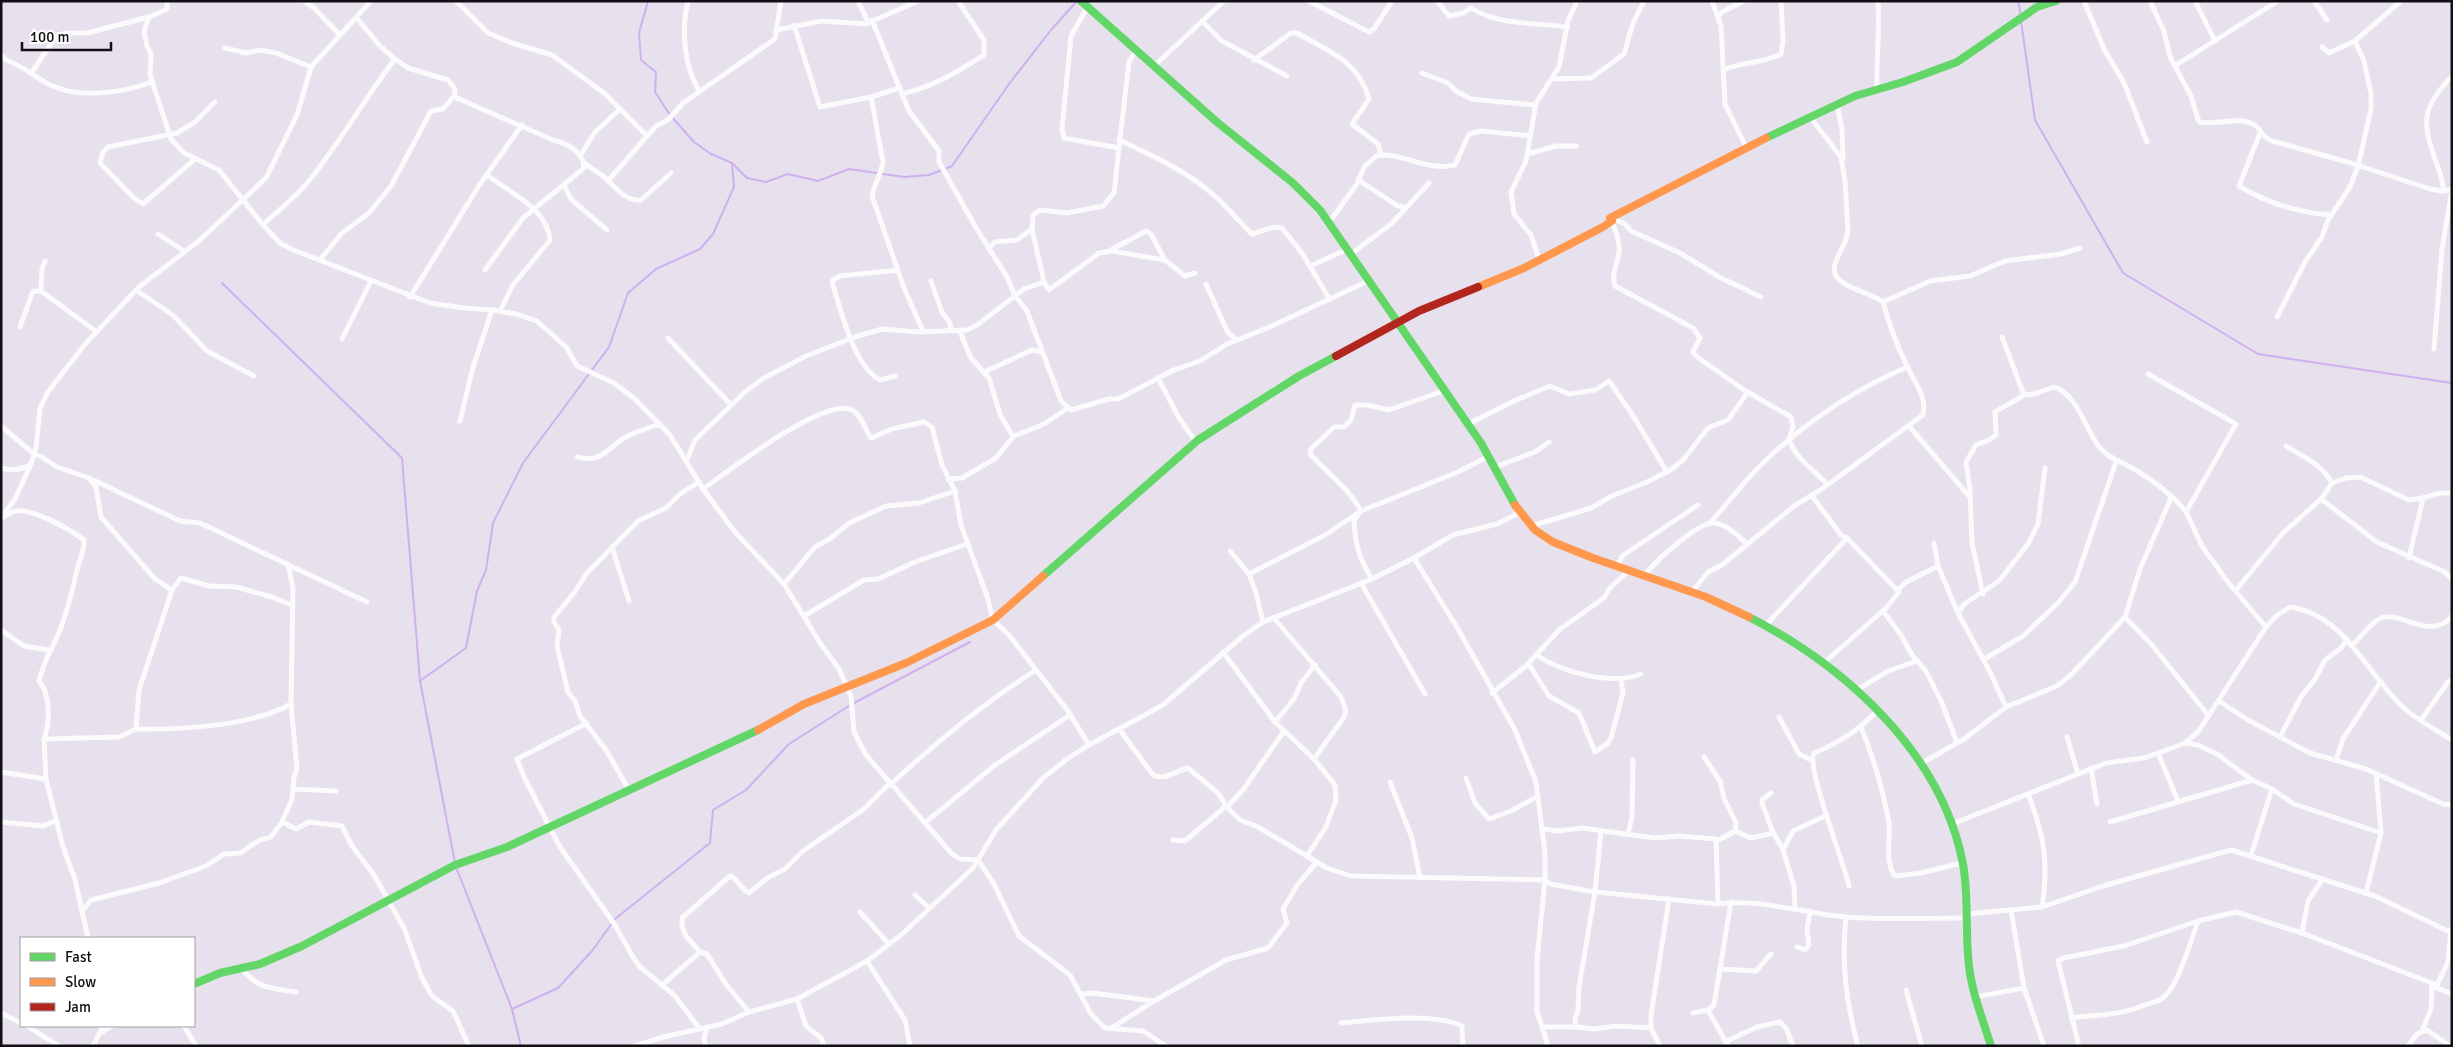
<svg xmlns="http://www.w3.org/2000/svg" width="2453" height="1047" font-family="Signika,sans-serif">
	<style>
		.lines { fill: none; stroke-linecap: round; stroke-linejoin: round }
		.stream { stroke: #cfb0f0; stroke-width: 2 }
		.street { stroke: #fbfafc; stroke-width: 5 }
		.fast { stroke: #63d668; stroke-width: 8 }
		.slow { stroke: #ff974d; stroke-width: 8 }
		.jam { stroke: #b3261e; stroke-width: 8 }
	</style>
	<rect width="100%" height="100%" fill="#e6e1ec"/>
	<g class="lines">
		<g class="stream">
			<polyline points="648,1 639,33 641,60 656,72 655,92 670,115 694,142 711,154 732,163 747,178 766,182 788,174 818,181 849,169 904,177 929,175 952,166 1009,84 1051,30 1077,1"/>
			<polyline points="2018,1 2021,16"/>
			<polyline points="2021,21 2035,120 2123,273 2258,354 2452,383"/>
			<polyline points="222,283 402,458 420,681 455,863"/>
			<polyline points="420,681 466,648 477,591 486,570 493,523 523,463 609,347 628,293 656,269 700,249 713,234 734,187 732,165"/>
			<polyline points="456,867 512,1009 521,1046"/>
			<polyline points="512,1009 558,988 592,951 615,919 710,843 713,810 746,790 789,744 852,704 970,642"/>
		</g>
		<g class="street">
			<polyline points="167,1 167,9 149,17 144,31 147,46 151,54 150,75 171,139 184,153 219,170 263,225 280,243 291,249 430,303 464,308 492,310 516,314 537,321 567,348 577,366 614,383 635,399 670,435 703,489 735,532 784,584 820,643 839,669 851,696 854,732 866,755 952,854 960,859 978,860 994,884 1019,936 1070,975 1091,1014 1105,1028 1143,1031 1166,1046"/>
			<polyline points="304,1 314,8 339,34"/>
			<polyline points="456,1 488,33 512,43 552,55 604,93 647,136 656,126 668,120 683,103 775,39 781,1"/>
			<path d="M 688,1 C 681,30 684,66 699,91"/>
			<polyline points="858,1 868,22"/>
			<polyline points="1309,1 1369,32 1374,29 1392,1"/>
			<path d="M 1437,1 L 1449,16 L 1463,13 L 1471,8 C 1500,26 1535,22 1568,27"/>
			<polyline points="1712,1 1721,26 1725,104 1746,147"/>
			<polyline points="2084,1 2104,49 2124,83 2147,142"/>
			<path d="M 2150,1 L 2164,31 L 2170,57 L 2191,96 L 2199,122 C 2216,126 2238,115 2255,125 C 2262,130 2261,137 2272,141 L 2351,163 L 2430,189 L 2443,191 L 2452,189"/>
			<polyline points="2195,1 2215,41"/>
			<polyline points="2314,1 2327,20"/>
			<polyline points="1088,6 1071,36 1062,129 1064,138 1119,148 1129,62 1136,50"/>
			<path d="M 356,17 L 380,46 L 395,59 L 408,68 L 448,80 L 455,89 L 454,96 L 459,99 L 553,140 C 566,143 584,151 584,168 L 523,218 L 485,270"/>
			<polyline points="1718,17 1722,12 1744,1"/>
			<polyline points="872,20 909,111 939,151 939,162 975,226 1007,277 1015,296 1027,311 1061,401 1071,410 1109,399 1118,399 1174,370 1200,361 1227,344 1272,326 1370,280"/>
			<polyline points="1202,21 1222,41 1287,76"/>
			<polyline points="794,25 820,107 871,97 900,88"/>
			<polyline points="776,30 822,21 866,24 918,1"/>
			<polyline points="2322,47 2329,53 2355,41 2401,1"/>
			<polyline points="225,48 246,53 260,50 276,53 311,67"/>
			<path d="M 1,54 L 6,60 C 23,66 35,77 50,85 C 80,99 122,93 152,82"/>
			<path d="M 1254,60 L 1291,33 L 1297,33 C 1329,52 1358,60 1369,99 L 1352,124 L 1378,144 L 1381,154"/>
			<polyline points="2176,65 2278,1"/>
			<polyline points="1154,66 1224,1"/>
			<path d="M 1723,70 C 1740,62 1761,64 1781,54 L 1783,41 L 1781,1"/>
			<polyline points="32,72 54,39 65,33 87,33 149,17"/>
			<polyline points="1422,73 1448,83 1456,91 1471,99 1535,105"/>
			<polyline points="1552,79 1591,78 1624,54 1633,23 1644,1"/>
			<path d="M 1877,88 C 1876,59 1880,31 1878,1"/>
			<path d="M 902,94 C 935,86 955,73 984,55 L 984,40 L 958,1"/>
			<path d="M 871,97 L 883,162 C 881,175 874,184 872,196 L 904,288 L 923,331"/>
			<polyline points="1837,104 1842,129 1843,158"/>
			<path d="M 1810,117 L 1841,157 L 1845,181 L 1848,231 C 1846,244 1839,252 1835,264 C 1828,287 1870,291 1883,302"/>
			<path d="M 2260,133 L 2239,186 C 2267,203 2299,213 2332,215"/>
			<path d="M 1119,140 C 1153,156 1189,172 1217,198 C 1229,209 1240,223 1252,234 L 1274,227 L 1282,228 L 1302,253 L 1329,298"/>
			<polyline points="1527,154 1556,146 1576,146"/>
			<polyline points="580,156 595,132 620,109"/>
			<polyline points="195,159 143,204 134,198 100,163 103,152 108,147 177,133 195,122 215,102"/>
			<path d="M 584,163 C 591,168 598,172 604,177 C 615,186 625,202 641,200 L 671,173"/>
			<path d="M 487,175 C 509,192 548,209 550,240 L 513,285 L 500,311"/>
			<polyline points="1358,180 1398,206 1406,207"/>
			<polyline points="608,181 647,136"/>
			<polyline points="564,185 571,199 607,230"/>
			<path d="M 2443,191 C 2444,182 2440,173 2437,165 C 2422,121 2420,111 2452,76"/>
			<polyline points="1611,218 1625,224 1631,231 1680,253 1721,278 1761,297"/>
			<path d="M 1330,221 L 1357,184 L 1364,167 L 1376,156 C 1399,150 1424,172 1455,165 L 1469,134 L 1481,131 L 1530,136"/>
			<path d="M 1612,221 C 1616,232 1620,242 1619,253 C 1617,266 1611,274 1615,286 L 1693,328 L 1700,338 L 1693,352 L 1696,356 L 1744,390 L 1791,417 L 1793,427 L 1789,440 C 1797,460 1813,469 1827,484"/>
			<path d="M 263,225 C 277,211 295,198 308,182 C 340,143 364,99 395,59"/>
			<polyline points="158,234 184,251"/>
			<polyline points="989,248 995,242 1017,240 1032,229"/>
			<polyline points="1111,250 1146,231 1151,234 1165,260"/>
			<polyline points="1351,254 1391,224 1429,183"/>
			<polyline points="1539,259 1531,235 1514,214 1511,192 1526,161 1536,103 1559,67 1568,21 1577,1"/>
			<polyline points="320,260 342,233 369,213 391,186 431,111 443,109 454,96"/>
			<polyline points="45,261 42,269 41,291 97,332"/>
			<polyline points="1310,266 1348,249"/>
			<polyline points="931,281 942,312 950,323 951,329"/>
			<polyline points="1044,282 1032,229 1033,215 1040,210 1067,213 1103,206 1114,193 1119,148"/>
			<polyline points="1206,284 1228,333 1237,340"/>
			<polyline points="136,290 174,316 207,351 254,376"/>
			<polyline points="410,297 480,184 522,125"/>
			<polyline points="2277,317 2305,262 2322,237 2328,220 2350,187 2358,166 2371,109 2371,94 2364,61 2355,41"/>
			<polyline points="20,327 33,291 41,291"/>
			<polyline points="959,330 971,358 989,378 1000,414 1013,437"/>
			<polyline points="668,338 731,405"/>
			<polyline points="342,339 371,281"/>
			<polyline points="2434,349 2442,249 2452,190"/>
			<polyline points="984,372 1032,350 1042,352"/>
			<polyline points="2148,374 2236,424 2186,512 2202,546 2227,581 2266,627"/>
			<path d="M 895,376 L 880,380 C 853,365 842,312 832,283 L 833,280 L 840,276 L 898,270"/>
			<polyline points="1158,378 1179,418 1196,442"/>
			<path d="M 2024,395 L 2034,394 L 2054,387 C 2078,394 2085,430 2100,448 C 2111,460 2119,460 2132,468 C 2149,477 2175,497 2186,512"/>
			<polyline points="460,421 473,367 492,310"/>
			<polyline points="1468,424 1514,401 1550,386 1569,394 1595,390 1609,381 1632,414 1667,472"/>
			<polyline points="1,426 34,454 42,457 57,467 89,478 180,521 200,523 367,602"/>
			<polyline points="1909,426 1969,496"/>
			<path d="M 2286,446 C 2302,456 2323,465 2332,483"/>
			<path d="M 577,457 C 602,464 608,447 626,437 C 636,431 649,428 660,424"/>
			<polyline points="687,460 695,440 745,392 764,378 806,356 855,337 882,329 919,332 967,330 977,325 1024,289 1044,282 1049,290 1099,253 1111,251 1165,260 1185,276 1195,273"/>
			<polyline points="1495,467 1535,452 1549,442"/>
			<path d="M 1,468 C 13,471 21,470 31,464"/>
			<path d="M 89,478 L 96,487 L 101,517 L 155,579 L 172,590 L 139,690 L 136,729 C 180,730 252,726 291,704"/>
			<polyline points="948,479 962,478 996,458 1014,436 1044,424 1068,408"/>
			<path d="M 703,489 C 727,472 825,396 852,410 C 862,415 865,430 871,438 L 892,429 L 924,422 L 932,427 L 942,465 L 955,491 L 961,525 L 988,599 L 993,620 L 1009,635 L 1068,711 L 1089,745"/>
			<polyline points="1812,496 1841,535 1847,538 1899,592 1886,608 1825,662"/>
			<polyline points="2321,499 2377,542 2445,572 2452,580"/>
			<polyline points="1,518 15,499 31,464 36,448 40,408 48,392 86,343 139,287 200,240 266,178 297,115 311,67 371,1"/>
			<path d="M 2,518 C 6,516 11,512 16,511 C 33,508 71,530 84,540 C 85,550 80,557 78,566 C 73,588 68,609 60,630 C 53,647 43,662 39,681 C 51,695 50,722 44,739"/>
			<path d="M 1709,524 C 1728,503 1745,480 1765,461 C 1807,421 1854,390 1907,367"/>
			<polyline points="1531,526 1591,508 1612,496 1647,482 1672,469 1684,459 1708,428 1728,420 1748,392"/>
			<polyline points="1934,543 1938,566 1958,613 1990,672 2006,707"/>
			<polyline points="612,547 629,601"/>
			<polyline points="1230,551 1249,574"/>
			<polyline points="1414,558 1458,629 1515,730 1536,782 1545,853 1545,880 1537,959 1537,1012 1547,1042 1545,1046"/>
			<polyline points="2409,558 2423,498"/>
			<polyline points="1617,568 1622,556 1698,505"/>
			<path d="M 1644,577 C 1652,563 1699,521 1714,523 C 1727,524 1738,536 1747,544"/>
			<path d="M 1372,579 C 1359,559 1355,543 1354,520 L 1361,511 C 1349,488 1327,473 1310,454 L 1311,449 L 1334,427 L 1344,427 L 1351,420 L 1355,405 L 1367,405 L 1389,410 L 1446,390"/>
			<polyline points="1361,583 1425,694"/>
			<polyline points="784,584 815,547 831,538 849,523 886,506 919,503 955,491"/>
			<polyline points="172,590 181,578 209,586 236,587 272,597 292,605"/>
			<polyline points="1898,590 1906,582 1938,566"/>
			<polyline points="2236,590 2283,533 2321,499 2332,483 2346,478 2360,477 2409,500 2423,498 2440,493 2452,493"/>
			<path d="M 1692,592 L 1708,572 L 1722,565 L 1794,506 L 1819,491 L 1923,415 C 1927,397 1915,383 1908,368 C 1898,348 1889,324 1883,302 L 1930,281 L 1970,276 L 2005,261 L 2061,254 L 2080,248"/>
			<path d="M 1983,594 L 1972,543 L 1970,490 L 1966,462 L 1976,445 L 1989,440 L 1996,435 L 1995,412 C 1997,410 2019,399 2024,395 L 2002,337"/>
			<polyline points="1883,611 1901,635 1912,655 1926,671 1942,703 1957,743"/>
			<polyline points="1958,613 1964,604 1999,581 2028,544 2038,524 2045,468"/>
			<polyline points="804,616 864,580 878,579 915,562 967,544"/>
			<polyline points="2125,617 2140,569 2171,498"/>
			<polyline points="1274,618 1341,697 1346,711 1344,717 1314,759"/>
			<polyline points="1263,622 1256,593 1249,574 1325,535 1361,511 1458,472 1489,456"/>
			<polyline points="1765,626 1847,538"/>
			<polyline points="1,630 24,646 50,650"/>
			<path d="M 2352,645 C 2362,637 2369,623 2381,618 C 2400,610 2431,642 2452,616"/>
			<polyline points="1223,652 1275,722 1314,759 1335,785 1336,800 1326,827 1307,856"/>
			<path d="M 1536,655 C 1562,672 1611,686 1641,674"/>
			<polyline points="1983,660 2023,636 2058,603 2075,582 2116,462"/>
			<polyline points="1528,663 1549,696 1579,713 1595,752 1608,743 1611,738 1623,693 1621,680"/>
			<polyline points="1855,691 1888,671 1917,661"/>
			<polyline points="1492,693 1526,666 1560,629 1604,598 1610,588 1628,571"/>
			<polyline points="2219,701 2248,720 2310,753 2366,769 2443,804 2452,805"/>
			<polyline points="1779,717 1799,754 1811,760"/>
			<polyline points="2421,720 2448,682 2452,679"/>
			<polyline points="1275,722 1294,699 1301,683 1315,665"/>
			<polyline points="587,723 517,759 525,779 560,847 613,922 633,957 639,966 674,995 700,1029"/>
			<path d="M 1861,727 C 1874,759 1883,790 1889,823 C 1891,841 1884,861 1895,876 L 1921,873 L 1962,863"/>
			<path d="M 1120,730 L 1153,775 C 1164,781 1176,771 1188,768 L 1218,793 L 1226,806 L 1240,820 L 1258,827 L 1327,868 L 1351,876 L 1545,880 L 1550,884 L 1595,892 L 1718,904 C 1761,898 1804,914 1847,917 C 1887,920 1927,918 1967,918"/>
			<polyline points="2067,737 2078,774"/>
			<polyline points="2280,737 2302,695 2314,681 2325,660 2342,647 2347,639"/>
			<polyline points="2186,743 2198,745 2217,754 2252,780 2272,789 2294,804 2381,833"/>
			<polyline points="2158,753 2178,801"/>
			<polyline points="1704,757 1720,781 1724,798 1736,823 1735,831"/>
			<polyline points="2336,760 2343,739 2381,681"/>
			<polyline points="1922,763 1964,739 2006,707 2057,686 2071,675 2125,617 2151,644 2209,716"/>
			<polyline points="2091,768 2097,804"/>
			<polyline points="1,772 46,779"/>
			<polyline points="1466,778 1475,803 1489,819 1511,811 1538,796"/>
			<polyline points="1390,782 1412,838 1420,878"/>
			<path d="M 890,785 C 935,743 984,703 1036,670"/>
			<polyline points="293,789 336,791"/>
			<polyline points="629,790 606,750 580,716 575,701 568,692 557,646 559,630 554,622 554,617 574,593 587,573 638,521 666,508 680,494 699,482"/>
			<polyline points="1771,793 1762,800 1762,803 1772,830 1783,850 1794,886 1795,909"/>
			<path d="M 2028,794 C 2044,834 2049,863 2042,907"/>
			<polyline points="1227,807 1243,790 1284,731"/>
			<polyline points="1,822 43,826 57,820"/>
			<polyline points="282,822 296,829 309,822 342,826 352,846 374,875 404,928 422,978 432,996 453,1011 469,1046"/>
			<polyline points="926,822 995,765 1070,715"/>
			<polyline points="2110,822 2252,780"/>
			<path d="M 1952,824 L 2106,763 L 2144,758 L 2164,751 L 2185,743 L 2198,732 L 2266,627 L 2276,616 L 2290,607 C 2346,615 2366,674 2404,708 C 2417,720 2436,730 2452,740"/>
			<polyline points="1543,829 1558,831 1582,828 1655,838 1679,836 1716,839"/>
			<polyline points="1601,831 1595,892 1579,987 1578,1010 1575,1018 1576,1027 1595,1029 1615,1026 1651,1028"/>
			<polyline points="1628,834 1632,817 1633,760"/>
			<polyline points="1173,840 1185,841 1226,806"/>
			<polyline points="1783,850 1793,831 1827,815"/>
			<polyline points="2251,855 2272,789"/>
			<path d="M 1849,886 C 1844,863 1806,767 1814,753 C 1839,743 1858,731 1877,711"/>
			<polyline points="2366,893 2381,833 2376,773"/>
			<polyline points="915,895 929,908"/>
			<polyline points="1718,904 1716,839 1719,840 1735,831 1751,838 1773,833"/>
			<polyline points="2011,910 2024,988 2044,1046"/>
			<polyline points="82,911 75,879 63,847 46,779 44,739 119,737 136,729"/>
			<polyline points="860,912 889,944"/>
			<polyline points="1967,914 2042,907 2103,886 2231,850 2375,896 2450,932"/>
			<path d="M 1846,917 C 1841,962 1846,1002 1858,1046"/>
			<polyline points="2302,933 2308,901 2323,879"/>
			<polyline points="88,938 82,911 91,900 159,883 206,866 224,854 240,853 260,840 271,837 282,822 292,799 294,777 297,769 291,704 293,588 288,564"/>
			<polyline points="1797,947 1805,950 1809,945 1807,929 1810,911"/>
			<polyline points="867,961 905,1020 910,1046"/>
			<path d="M 241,968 C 260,990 268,987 296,992"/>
			<polyline points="1721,969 1756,971 1771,954"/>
			<polyline points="662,985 700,952"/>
			<polyline points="2432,986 2452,994"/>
			<polyline points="1906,990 1922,1046"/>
			<polyline points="1082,994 1093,993 1154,1001 1113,1027"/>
			<polyline points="1975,997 2024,988"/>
			<polyline points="797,999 806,1026 821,1038 824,1046"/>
			<polyline points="1154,1001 1226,960 1268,948 1287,923 1283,909 1298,884 1317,862"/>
			<polyline points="1708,1010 1727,1044"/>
			<path d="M 749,1012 L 725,983 L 707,954 L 700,952 L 686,936 L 682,926 L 682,918 L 730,876 C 738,878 740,889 749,893 L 767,878 L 785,869 L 803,851 L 864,809 L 889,784"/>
			<polyline points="1,1013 21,1023"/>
			<polyline points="1693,1013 1708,1010 1714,1005 1731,902"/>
			<path d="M 2071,1018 C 2095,1015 2121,1015 2142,1006 C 2150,1002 2157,1003 2164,997 C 2179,984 2191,940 2198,921"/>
			<path d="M 1341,1023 C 1374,1020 1432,1012 1462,1026 L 1463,1046"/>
			<polyline points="27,1026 59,1046"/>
			<polyline points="184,1026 196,1046"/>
			<polyline points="1543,1027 1576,1027"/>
			<polyline points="2422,1031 2431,1009 2432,985 2437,985 2448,962 2451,929"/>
			<polyline points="100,1033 112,1026"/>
			<polyline points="93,1046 103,1026"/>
			<polyline points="635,1046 663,1037 722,1024 749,1012 797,999 867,961 901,935 973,868 996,830 1043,778 1067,759 1089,745 1163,705 1243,636 1263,622 1372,579 1414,558 1453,535 1497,524 1521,512"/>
			<polyline points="706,1046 704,1038 707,1027"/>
			<polyline points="1660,1046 1651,1028 1651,1015 1669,899"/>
			<polyline points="1728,1046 1727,1041 1731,1039 1757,1027 1780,1022 1786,1028 1793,1046"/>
			<polyline points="2079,1046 2058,961 2064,958 2124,946 2198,921 2236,912 2302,933 2437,985"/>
			<polyline points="2408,1046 2417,1034 2427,1030 2450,1046"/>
		</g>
		<g class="fast">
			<polyline points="1081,1 1218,123 1293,183 1320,210 1481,443 1515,505"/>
			<polyline points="1766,138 1855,96 1903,82 1957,62 2037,7 2056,1"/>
			<polyline points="1043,576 1198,440 1299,376 1336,356"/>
			<path d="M 1749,617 C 1845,666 1942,753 1963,864 C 1969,897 1965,932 1969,966 C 1972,993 1983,1020 1991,1046"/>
			<polyline points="194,984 220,973 260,964 302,946 455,865 507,847 758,730"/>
		</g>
		<g class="slow">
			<polyline points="1478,287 1524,268 1601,228 1612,221 1610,218 1766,138"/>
			<polyline points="1515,505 1535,530 1553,542 1593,558 1706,597 1749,617"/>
			<polyline points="758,730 804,704 906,663 993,620 1043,576"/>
		</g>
		<polyline class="jam" points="1336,356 1419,311 1478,287"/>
	</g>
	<rect width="2453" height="1047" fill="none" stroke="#120f16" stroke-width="5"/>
	<rect x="20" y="937" width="175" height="90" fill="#ffffff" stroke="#a09fa2"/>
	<rect x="30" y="953" width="25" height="8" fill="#63d668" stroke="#a09fa2"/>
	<text x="65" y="962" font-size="15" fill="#120f16">Fast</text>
	<rect x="30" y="978" width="25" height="8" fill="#ff974d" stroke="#a09fa2"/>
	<text x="65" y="987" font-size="15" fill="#120f16">Slow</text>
	<rect x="30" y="1003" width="25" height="8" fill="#b3261e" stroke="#a09fa2"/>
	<text x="65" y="1012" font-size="15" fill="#120f16">Jam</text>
	<path d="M22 42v8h89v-8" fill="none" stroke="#120f16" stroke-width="2.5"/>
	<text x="30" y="42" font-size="15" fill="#120f16" stroke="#ffffff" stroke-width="4" paint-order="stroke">100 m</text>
</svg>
